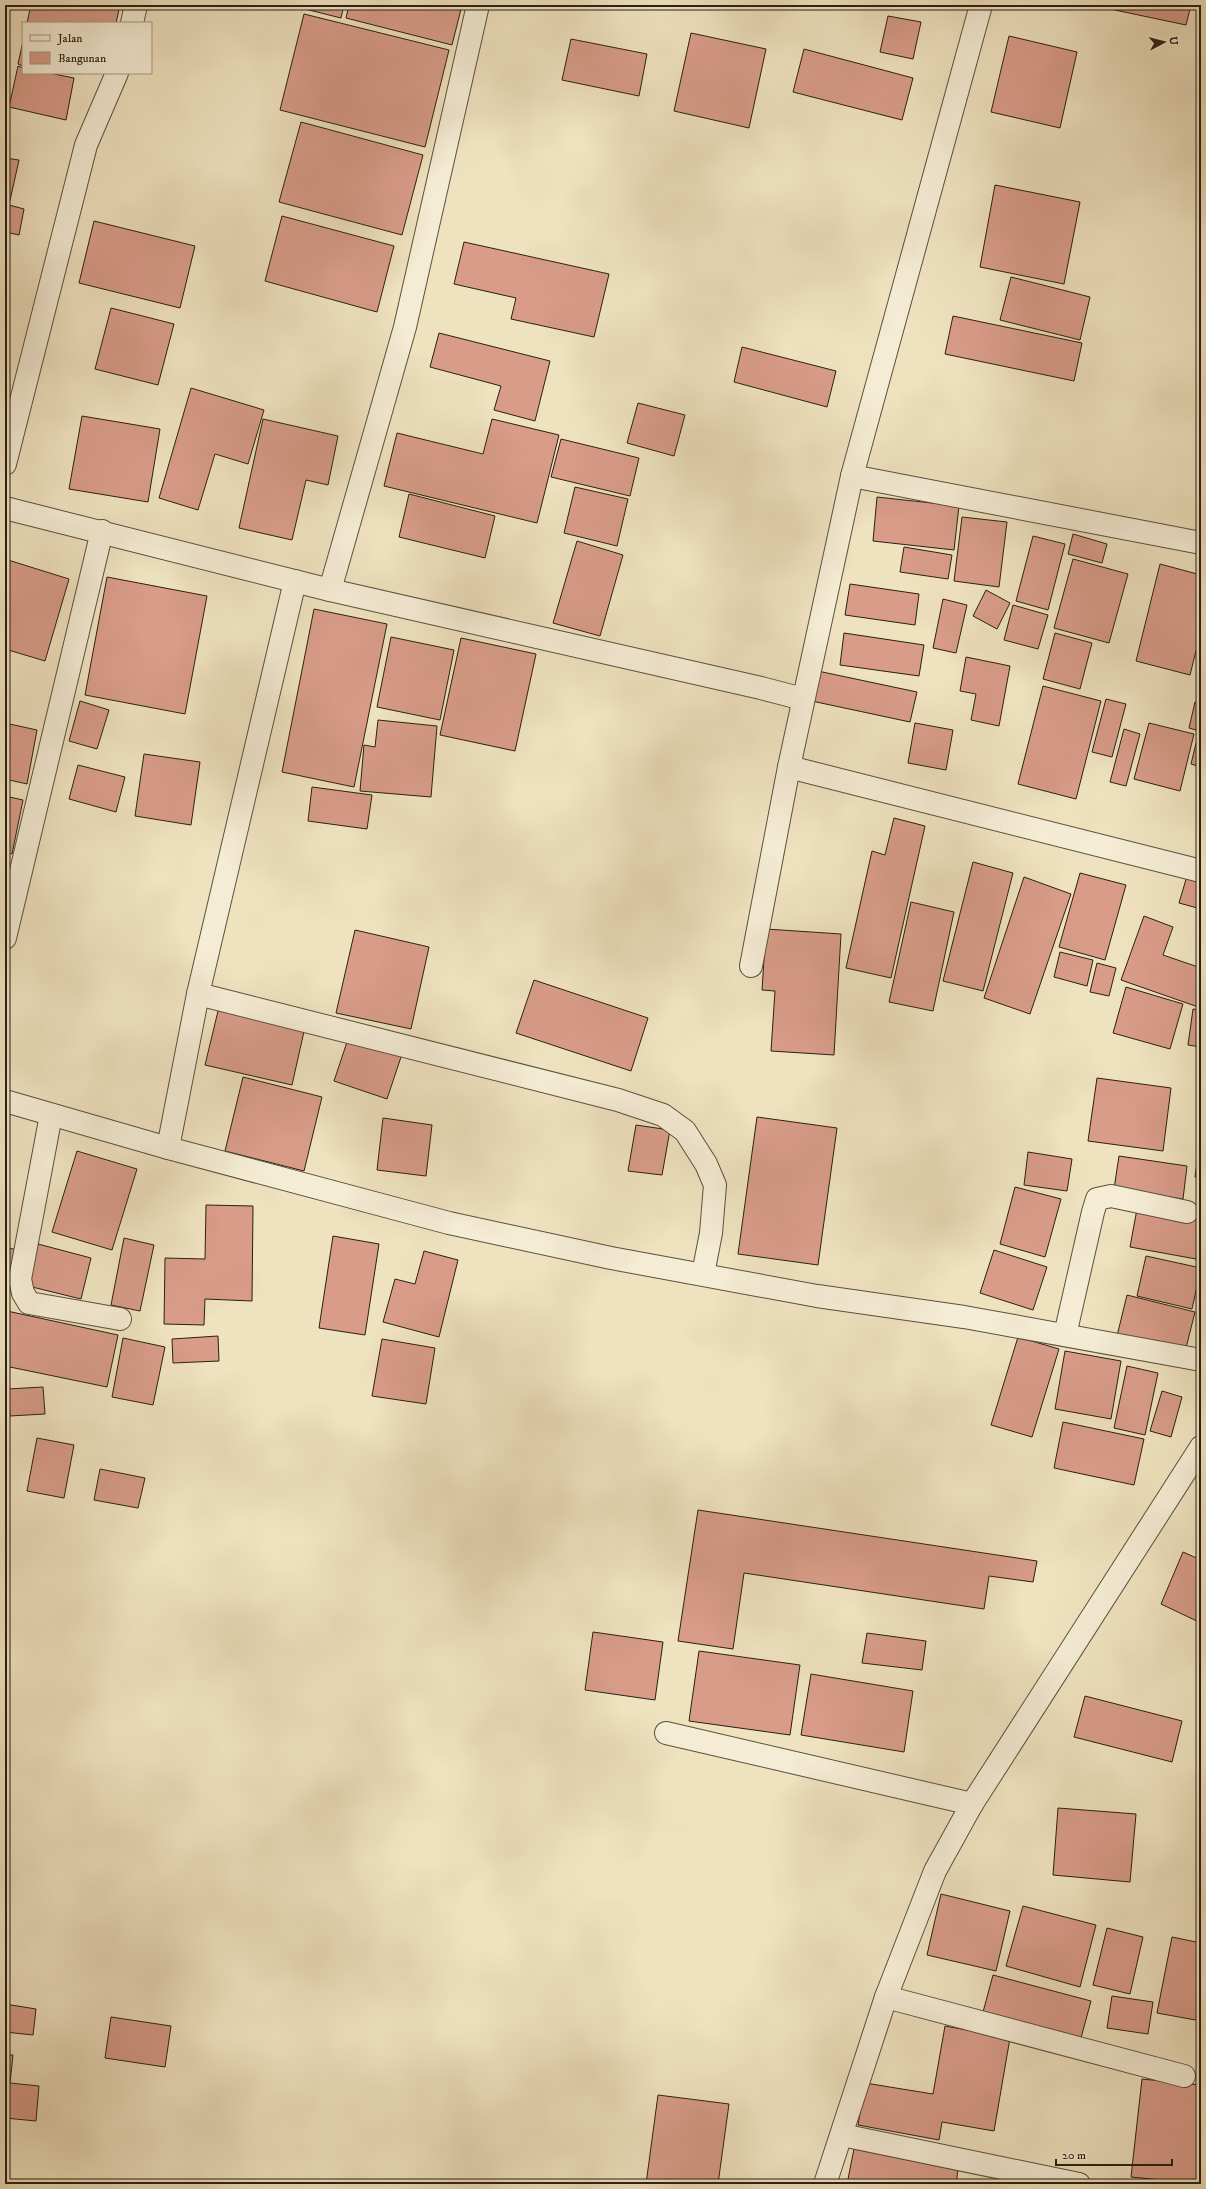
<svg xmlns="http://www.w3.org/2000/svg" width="1206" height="2189" font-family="'IM FELL DW Pica',serif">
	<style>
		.building { fill: #d89c89; stroke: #292013 }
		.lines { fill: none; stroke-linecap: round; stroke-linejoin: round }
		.minor-casing { stroke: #5a503e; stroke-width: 24 }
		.minor { stroke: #f5ecd5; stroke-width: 22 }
	</style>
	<rect width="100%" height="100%" fill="#efe2bf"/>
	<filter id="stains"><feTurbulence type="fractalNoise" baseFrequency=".005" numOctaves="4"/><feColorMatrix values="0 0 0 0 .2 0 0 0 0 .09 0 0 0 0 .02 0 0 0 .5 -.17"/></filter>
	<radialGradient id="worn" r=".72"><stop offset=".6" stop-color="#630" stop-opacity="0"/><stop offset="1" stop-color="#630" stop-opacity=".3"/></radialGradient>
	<g class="building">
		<polygon points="31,5 120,5 116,23 27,23"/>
		<polygon points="306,5 344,5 341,18 305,9"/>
		<polygon points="349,5 462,5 452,45 346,18"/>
		<polygon points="945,5 970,5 969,10"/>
		<polygon points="1091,5 1191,5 1186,25"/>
		<polygon points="304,14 449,50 425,147 280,110"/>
		<polygon points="888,16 921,22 913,59 880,52"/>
		<polygon points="691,33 766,49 749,128 674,111"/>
		<polygon points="1009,36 1077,52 1060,128 991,112"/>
		<polygon points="571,39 647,54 639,96 562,80"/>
		<polygon points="23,41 23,66 18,64"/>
		<polygon points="804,49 913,78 902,120 793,92"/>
		<polygon points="18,66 23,68 23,73 49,73 74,78 66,120 9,107"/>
		<polygon points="301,122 423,155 402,235 279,202"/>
		<polygon points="5,158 19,160 9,205 24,209 19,235 5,232"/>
		<polygon points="995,185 1080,202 1064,284 980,267"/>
		<polygon points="282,216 394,246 377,312 265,281"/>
		<polygon points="94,221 195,246 180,308 79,283"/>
		<polygon points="464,242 609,274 594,337 511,319 516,298 454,284"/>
		<polygon points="1011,277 1090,297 1080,340 1000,320"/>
		<polygon points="111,308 174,324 158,385 95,369"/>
		<polygon points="953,316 1082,343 1074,381 945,354"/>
		<polygon points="439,333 550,361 535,421 494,410 501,386 430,367"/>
		<polygon points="742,347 836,371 827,407 734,382"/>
		<polygon points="191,388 264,410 248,464 215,454 198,510 159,498"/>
		<polygon points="638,403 685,415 674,456 627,443"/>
		<polygon points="82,416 160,429 148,502 69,489"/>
		<polygon points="263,419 338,436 328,485 306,480 292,540 239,528"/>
		<polygon points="492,419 559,435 537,523 384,486 397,433 483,454"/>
		<polygon points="561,439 639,458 630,496 551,477"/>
		<polygon points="575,487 628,499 617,546 564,533"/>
		<polygon points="409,494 495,516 485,558 399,537"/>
		<polygon points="877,497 959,506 954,550 873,541"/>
		<polygon points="962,517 1007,522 999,587 954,581"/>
		<polygon points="1073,534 1107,544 1102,563 1068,554"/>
		<polygon points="1033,536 1065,544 1048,610 1016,601"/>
		<polygon points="577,541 623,555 600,636 553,623"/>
		<polygon points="904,547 952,555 948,579 900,572"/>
		<polygon points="1073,559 1128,574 1109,643 1054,628"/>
		<polygon points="8,560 69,579 45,661 5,649 5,569"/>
		<polygon points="1160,564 1201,575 1201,631 1190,675 1136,661"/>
		<polygon points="107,577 207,596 185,714 85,695"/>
		<polygon points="850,584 919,594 915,625 845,615"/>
		<polygon points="986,590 1010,603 997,629 973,616"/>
		<polygon points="943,599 967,605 956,653 933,648"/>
		<polygon points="1013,605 1048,615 1038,649 1004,640"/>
		<polygon points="314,609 387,624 354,787 282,772"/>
		<polygon points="844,633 924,645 919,676 840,665"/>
		<polygon points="1055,633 1092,643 1080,689 1043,679"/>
		<polygon points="391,637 454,650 440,720 377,707"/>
		<polygon points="461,638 536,654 515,751 440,735"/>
		<polygon points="966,657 1010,666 999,726 971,720 976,694 960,691"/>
		<polygon points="813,670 917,692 910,722 807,700"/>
		<polygon points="1043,686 1101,701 1076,799 1018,784"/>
		<polygon points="1106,699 1126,704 1112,757 1092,752"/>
		<polygon points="80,701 109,710 97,749 69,741"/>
		<polygon points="1195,702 1201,703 1201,767 1191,764 1199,731 1189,728"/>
		<polygon points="378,720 437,726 431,797 360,791 364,745 375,747"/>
		<polygon points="5,723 37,730 27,784 5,779"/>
		<polygon points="915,723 953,730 946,770 908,763"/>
		<polygon points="1149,723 1194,734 1180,791 1134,779"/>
		<polygon points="1124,729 1140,734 1126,786 1110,782"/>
		<polygon points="144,754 200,762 191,825 135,816"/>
		<polygon points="78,765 125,777 116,812 69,799"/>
		<polygon points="312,787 372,795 367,829 308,821"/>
		<polygon points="5,796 23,800 12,854 5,852"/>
		<polygon points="894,818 925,826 891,978 846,968 872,851 885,855"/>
		<polygon points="973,862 1013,873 983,991 943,981"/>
		<polygon points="1080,873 1126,885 1105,960 1059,947"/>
		<polygon points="1187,876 1201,880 1201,909 1179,903"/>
		<polygon points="1024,877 1071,894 1030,1014 984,998"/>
		<polygon points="911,902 954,912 933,1011 889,1002"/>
		<polygon points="1144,916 1173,927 1163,955 1201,968 1201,1008 1121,980"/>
		<polygon points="766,929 841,934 834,1055 771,1051 775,991 762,990"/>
		<polygon points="355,930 429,947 411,1029 336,1013"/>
		<polygon points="1060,952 1093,960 1087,986 1054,977"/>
		<polygon points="1097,963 1116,968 1109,996 1090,992"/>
		<polygon points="534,980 648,1018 631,1071 516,1033"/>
		<polygon points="1126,987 1183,1004 1170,1049 1113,1033"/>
		<polygon points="219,1007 305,1027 292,1085 205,1065"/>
		<polygon points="1193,1009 1201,1010 1201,1047 1188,1045"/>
		<polygon points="349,1036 402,1054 387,1099 334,1081"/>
		<polygon points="243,1077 322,1097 304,1171 225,1151"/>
		<polygon points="1097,1078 1171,1088 1163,1151 1088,1141"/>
		<polygon points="757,1117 837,1128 818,1265 738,1254"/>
		<polygon points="383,1118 432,1125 426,1176 377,1170"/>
		<polygon points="636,1125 670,1130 662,1175 628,1171"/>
		<polygon points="1201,1133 1201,1178 1195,1177"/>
		<polygon points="77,1151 137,1169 112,1250 52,1232"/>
		<polygon points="1028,1152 1072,1159 1067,1191 1024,1185"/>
		<polygon points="1119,1156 1187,1166 1183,1199 1114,1189"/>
		<polygon points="1015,1187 1061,1199 1045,1257 1000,1244"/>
		<polygon points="206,1205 253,1206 252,1301 205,1299 204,1325 164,1324 165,1258 205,1259"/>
		<polygon points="1137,1209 1201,1221 1201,1234 1196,1259 1130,1247"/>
		<polygon points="333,1236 379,1244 365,1335 319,1328"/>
		<polygon points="124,1238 154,1245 140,1311 111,1305"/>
		<polygon points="38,1244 91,1258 81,1299 28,1286"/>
		<polygon points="5,1247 17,1250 7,1293 5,1293"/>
		<polygon points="994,1250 1047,1267 1033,1310 980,1293"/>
		<polygon points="424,1251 458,1260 439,1337 383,1322 395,1279 415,1284"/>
		<polygon points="1146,1256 1201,1268 1192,1309 1137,1296"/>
		<polygon points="1127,1295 1195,1312 1185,1352 1117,1336"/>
		<polygon points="7,1311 118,1335 107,1387 5,1366"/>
		<polygon points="218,1336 219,1361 173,1363 172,1339"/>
		<polygon points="1018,1337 1059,1349 1032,1437 991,1425"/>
		<polygon points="123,1338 165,1347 153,1405 112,1397"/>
		<polygon points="382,1339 435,1348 426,1404 372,1396"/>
		<polygon points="1065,1351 1121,1361 1111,1419 1055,1409"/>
		<polygon points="1127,1366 1158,1373 1145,1435 1114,1428"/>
		<polygon points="43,1387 45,1414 10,1416 8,1389"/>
		<polygon points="1162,1391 1182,1397 1171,1437 1150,1431"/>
		<polygon points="1063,1422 1144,1439 1134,1485 1054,1468"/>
		<polygon points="37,1438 74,1445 64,1498 27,1491"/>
		<polygon points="100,1469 145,1478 138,1508 94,1500"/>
		<polygon points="698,1510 1037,1561 1033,1582 989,1576 984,1609 744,1573 733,1649 678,1641"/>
		<polygon points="1183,1552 1201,1560 1201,1623 1161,1604"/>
		<polygon points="593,1632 663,1642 655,1700 585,1690"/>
		<polygon points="867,1633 926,1641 922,1670 862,1663"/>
		<polygon points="699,1651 800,1665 790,1735 689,1721"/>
		<polygon points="811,1674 913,1691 904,1752 801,1735"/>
		<polygon points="1085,1696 1182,1721 1172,1762 1074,1737"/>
		<polygon points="1058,1808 1136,1814 1130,1882 1053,1875"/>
		<polygon points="941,1894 1010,1911 996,1971 927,1955"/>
		<polygon points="1023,1906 1096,1925 1080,1987 1006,1966"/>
		<polygon points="1107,1928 1143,1937 1130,1994 1093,1985"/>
		<polygon points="1172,1937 1201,1943 1201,2021 1157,2013"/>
		<polygon points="993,1975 1091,2001 1081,2038 983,2012"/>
		<polygon points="1112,1996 1153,2002 1148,2034 1107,2028"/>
		<polygon points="5,2004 36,2009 33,2035 5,2032"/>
		<polygon points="111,2017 171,2026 165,2067 105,2058"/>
		<polygon points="945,2026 1010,2038 994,2131 942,2122 939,2140 858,2125 865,2083 933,2094"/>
		<polygon points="5,2055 13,2055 10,2083 39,2086 36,2121 5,2118"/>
		<polygon points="1142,2079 1201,2085 1201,2184 1131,2177"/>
		<polygon points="658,2095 729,2104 718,2184 646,2184"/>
		<polygon points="854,2149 958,2170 956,2184 847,2184"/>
	</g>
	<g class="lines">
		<defs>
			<g id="minor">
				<polyline points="981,5 852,476 789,767 1201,871"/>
				<polyline points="132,23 136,5"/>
				<polyline points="5,464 86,145 117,73"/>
				<polyline points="852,476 1201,543"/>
				<polyline points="5,508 330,590 405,327 478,5"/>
				<polyline points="330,590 761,688 803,699"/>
				<polyline points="5,938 102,531"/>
				<polyline points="751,966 789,767"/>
				<polyline points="198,994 618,1100 663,1115 685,1131 706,1164 715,1185 711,1233 703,1274"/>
				<polyline points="5,1101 168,1148 449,1223 611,1258 817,1296 964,1317 1201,1360"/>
				<polyline points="51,1115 20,1279 23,1293 29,1303 120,1319"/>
				<polyline points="168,1148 198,994 295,581"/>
				<polyline points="1065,1335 1093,1212 1097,1199 1111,1196 1187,1212"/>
				<polyline points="666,1733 972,1804"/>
				<polyline points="886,1997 1184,2076"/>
				<polyline points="842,2135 1079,2184"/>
				<polyline points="825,2184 886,1997 935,1871 972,1804 1201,1447"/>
			</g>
		</defs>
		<use href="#minor" class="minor-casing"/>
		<use href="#minor" class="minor"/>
	</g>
	<rect width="1206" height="2189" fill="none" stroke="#efe2bf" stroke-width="20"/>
	<rect x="6" y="6" width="1194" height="2177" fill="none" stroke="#292013" stroke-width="2"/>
	<rect x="10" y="10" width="1186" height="2169" fill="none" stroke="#292013"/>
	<rect x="22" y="22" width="130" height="52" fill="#f5ecd5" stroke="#a39a87"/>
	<rect x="30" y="35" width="20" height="6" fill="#f5ecd5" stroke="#a39a87"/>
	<text x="58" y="42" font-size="12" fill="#292013">Jalan</text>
	<rect x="30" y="52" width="20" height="12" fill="#d89c89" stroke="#a39a87"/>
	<text x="58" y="62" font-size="12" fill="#292013">Bangunan</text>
	<g transform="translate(1164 42) rotate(83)" stroke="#f5ecd5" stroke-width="3" paint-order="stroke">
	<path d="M0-3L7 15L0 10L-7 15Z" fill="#292013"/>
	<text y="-6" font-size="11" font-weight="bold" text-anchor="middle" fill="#292013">U</text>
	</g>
	<path d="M1056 2159v6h116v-6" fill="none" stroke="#292013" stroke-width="2"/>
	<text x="1062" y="2159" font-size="12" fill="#292013" stroke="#f5ecd5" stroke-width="3" paint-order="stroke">20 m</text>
	<rect width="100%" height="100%" filter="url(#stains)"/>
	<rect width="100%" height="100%" fill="url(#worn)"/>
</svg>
